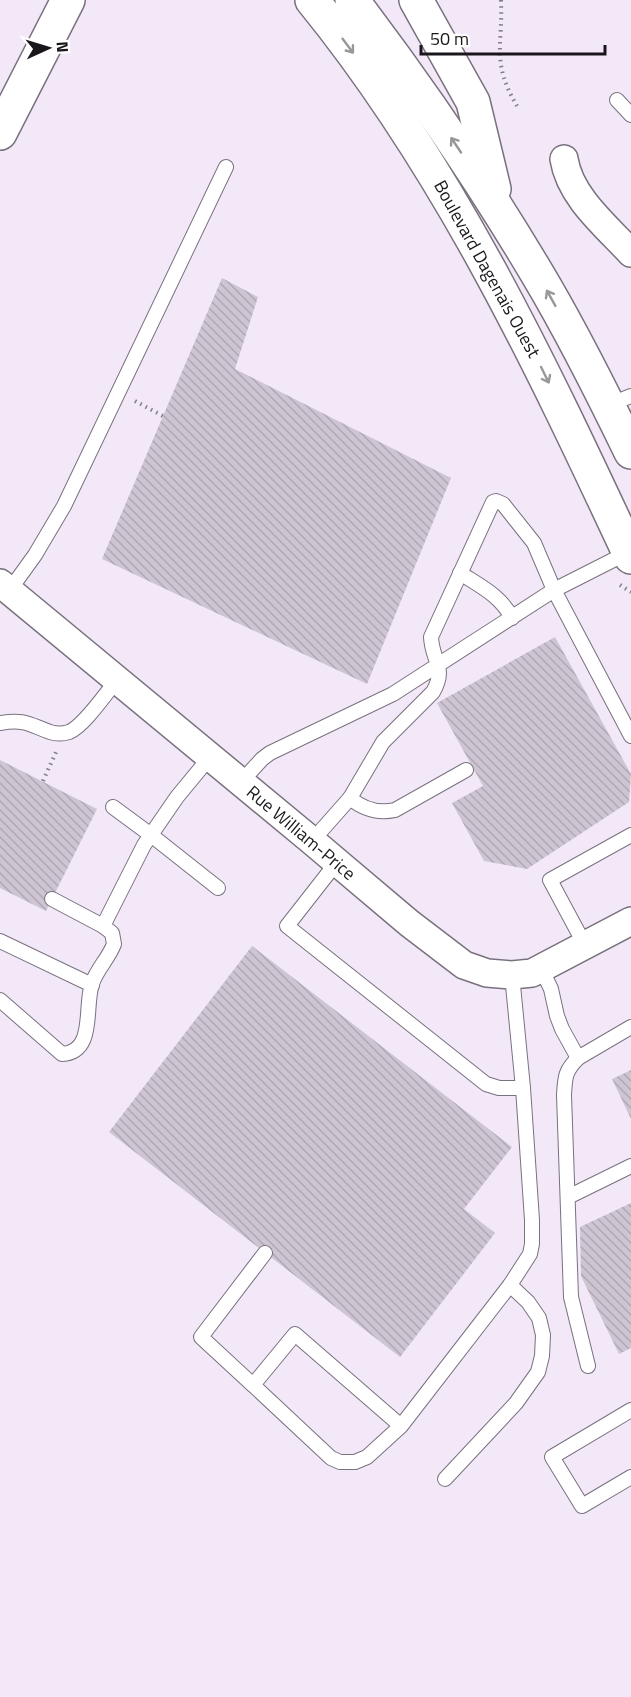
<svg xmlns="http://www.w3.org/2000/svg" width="631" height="1697" font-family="'Titillium Web',sans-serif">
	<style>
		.building { fill: url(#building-back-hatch) }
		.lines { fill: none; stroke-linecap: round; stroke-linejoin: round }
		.service-casing { stroke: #7a717f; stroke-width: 16 }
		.minor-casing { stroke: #7a717f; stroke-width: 30 }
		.secondary-casing { stroke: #7a717f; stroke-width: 36 }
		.motorway-casing { stroke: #7a717f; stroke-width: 36 }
		.path { stroke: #837d86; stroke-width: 4; stroke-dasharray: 1.5 4.5; stroke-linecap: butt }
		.service { stroke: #fff; stroke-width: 14 }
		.minor { stroke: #fff; stroke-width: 27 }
		.secondary { stroke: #fff; stroke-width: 33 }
		.motorway { stroke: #fff; stroke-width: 33 }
		.oneway { stroke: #989799 }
		.labels { text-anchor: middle; stroke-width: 4.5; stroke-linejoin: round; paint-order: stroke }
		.street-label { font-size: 18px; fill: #1a171c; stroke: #fff }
	</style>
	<defs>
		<pattern id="building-back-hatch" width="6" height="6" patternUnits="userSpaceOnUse" patternTransform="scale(1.5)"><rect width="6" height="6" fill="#cec4d2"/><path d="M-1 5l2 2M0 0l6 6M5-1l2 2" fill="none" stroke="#b0a8b4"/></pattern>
	</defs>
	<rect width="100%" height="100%" fill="#f2e8f7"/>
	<g class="building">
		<polygon points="222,278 258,297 235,369 451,478 367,684 102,559"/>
		<polygon points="555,637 631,774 629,802 527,869 484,861 452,803 483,786 437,703"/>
		<polygon points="0,760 97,809 46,911 0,888"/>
		<polygon points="252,946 512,1147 464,1209 495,1233 400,1357 109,1132"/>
		<polygon points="631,1070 631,1119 612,1079"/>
		<polygon points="631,1203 631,1348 619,1354 581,1276 580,1227"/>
	</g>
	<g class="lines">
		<defs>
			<g id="service">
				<polyline points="617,100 631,115"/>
				<polyline points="608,405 631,396"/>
				<polyline points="629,552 554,590 631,736"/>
				<path d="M 460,573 C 480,586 501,596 512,618"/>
				<polyline points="9,591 35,555 64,506 226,167"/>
				<path d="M 0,723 C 25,719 28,724 50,732 C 56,734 63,734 69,732 C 84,726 106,693 117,680"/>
				<path d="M 241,782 L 262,759 L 270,753 L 393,694 L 554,590 L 534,543 L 503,504 L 496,501 L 493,502 L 431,637 C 432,661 447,668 433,692 L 383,742 L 350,798"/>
				<polyline points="113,807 151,835 218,888"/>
				<path d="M 312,841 L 350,798 C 363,809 377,814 395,810 L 466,770"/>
				<polyline points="337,862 287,926 486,1084 499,1088 523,1088 512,975"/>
				<polyline points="52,899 103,926"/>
				<polyline points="0,941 92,985"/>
				<polyline points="586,947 550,880 631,835"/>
				<polyline points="542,970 551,989 557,1016 562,1029 578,1058 631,1027"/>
				<path d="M 0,1000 L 62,1054 C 96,1052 84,1007 92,984 C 96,970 109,958 114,944 L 112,933 L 103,926 L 144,845 L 177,797 L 210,757"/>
				<path d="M 578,1058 C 565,1071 565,1077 564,1095 L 571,1297 L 588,1366"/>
				<polyline points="568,1197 631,1166"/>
				<polyline points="253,1385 201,1337 265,1253"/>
				<polyline points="631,1410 552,1457 582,1506 631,1477"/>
				<polyline points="401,1426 295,1334 253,1385 331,1458 340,1462 355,1462 367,1457 401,1426 510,1285 530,1254 532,1244 532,1220 523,1088"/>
				<polyline points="445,1479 516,1403 538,1372 542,1356 543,1335 539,1318 528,1302 510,1285"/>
			</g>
			<g id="minor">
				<path d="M 564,159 C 570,197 606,226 631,253"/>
				<polyline points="0,583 312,841 409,923 464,965 487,973 512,975 532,973 631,921"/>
			</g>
			<g id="secondary">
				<path d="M 312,0 C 448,167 540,362 631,557"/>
				<path d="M 352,0 C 419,88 481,179 538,275 C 572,332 602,392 631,452"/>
				<polyline points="416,0 473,102 494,189"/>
			</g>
			<polyline id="motorway" points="0,133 68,0"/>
		</defs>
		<use href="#service" class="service-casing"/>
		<use href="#minor" class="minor-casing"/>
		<use href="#secondary" class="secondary-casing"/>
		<use href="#motorway" class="motorway-casing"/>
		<g class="path">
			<path d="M 501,0 C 503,46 491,62 517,106"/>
			<polyline points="135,401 163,416"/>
			<polyline points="620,585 631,592"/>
			<polyline points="43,781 56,752"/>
		</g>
		<use href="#service" class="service"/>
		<use href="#minor" class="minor"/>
		<use href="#secondary" class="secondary"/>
		<use href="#motorway" class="motorway"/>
	</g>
	<defs><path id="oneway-shaft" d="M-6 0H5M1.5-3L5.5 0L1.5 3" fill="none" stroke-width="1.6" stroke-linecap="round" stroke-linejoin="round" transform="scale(1.5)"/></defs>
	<g class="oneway">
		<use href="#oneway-shaft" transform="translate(348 46) rotate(53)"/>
		<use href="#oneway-shaft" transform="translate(456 145) rotate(-124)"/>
		<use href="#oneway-shaft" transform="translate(551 298) rotate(-119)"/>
		<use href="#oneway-shaft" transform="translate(545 375) rotate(64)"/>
	</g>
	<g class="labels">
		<g class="street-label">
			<text transform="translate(487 269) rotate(61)" y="6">Boulevard Dagenais Ouest</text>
			<text transform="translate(301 833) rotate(40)" y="6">Rue William-Price</text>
		</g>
	</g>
	<g transform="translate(48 48) rotate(86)" stroke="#ffffff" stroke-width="4.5" paint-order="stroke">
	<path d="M0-4.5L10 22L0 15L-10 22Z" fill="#1a171c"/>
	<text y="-9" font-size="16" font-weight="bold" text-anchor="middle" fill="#1a171c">N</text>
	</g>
	<path d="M421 45v9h184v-9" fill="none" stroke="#1a171c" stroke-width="3"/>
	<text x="430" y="45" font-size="18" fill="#1a171c" stroke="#ffffff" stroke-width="4.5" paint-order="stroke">50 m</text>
</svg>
